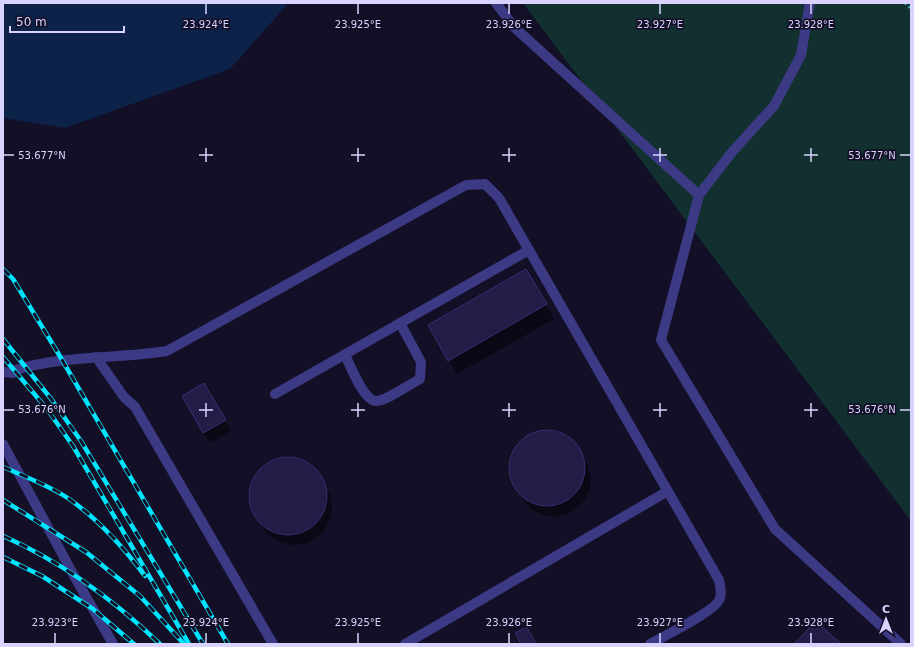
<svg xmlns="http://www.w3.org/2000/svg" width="914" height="647" font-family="'DejaVu Sans',sans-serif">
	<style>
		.green { fill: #12302f }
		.water { fill: #0c2248 }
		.shadow { fill: #0007 }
		.building { fill: #241b47; stroke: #3b2d73 }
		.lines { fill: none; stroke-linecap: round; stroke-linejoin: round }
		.path { stroke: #2fb8b0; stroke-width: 2.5; stroke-dasharray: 2 3; stroke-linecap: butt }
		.minor { stroke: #3d3a85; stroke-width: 10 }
		.rail-casing { stroke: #00e5ff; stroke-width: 4.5 }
		.rail { stroke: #130f26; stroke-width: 3; stroke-dasharray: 9; stroke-linecap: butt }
		.ticks { fill: none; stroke: #d9d4ff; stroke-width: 1.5 }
		.ticks-label { font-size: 10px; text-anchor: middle; fill: #d9d4ff; stroke: #130f26; stroke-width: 3.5; stroke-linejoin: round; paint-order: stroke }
	</style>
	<rect width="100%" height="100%" fill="#130f26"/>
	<polygon class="green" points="523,3 911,3 911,521"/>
	<polygon class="water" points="3,3 286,3 286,6 230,69 65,128 3,118"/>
	<g class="shadow">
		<polygon points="526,270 554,319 457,374 429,326"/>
		<polygon points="204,385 231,431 210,443 183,397"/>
		<polygon points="544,432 555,432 566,437 575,444 588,465 591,477 590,488 585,500 576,509 565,515 553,517 540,514 529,508 515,487 511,475 511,462 515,450 522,441 532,435"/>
		<polygon points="283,458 296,459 308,463 317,472 330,494 332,506 330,519 325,530 316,538 305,544 292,545 280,542 269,536 261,526 250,504 250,491 253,479 261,469 271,462"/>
	</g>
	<g class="building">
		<polygon points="526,269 547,304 448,361 428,325"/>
		<polygon points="204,383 226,420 203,433 182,396"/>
		<circle cx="547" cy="468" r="38"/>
		<circle cx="288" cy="496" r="39"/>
		<polygon points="816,621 841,644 794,644"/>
		<polygon points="527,627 536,644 521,644 515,633"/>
	</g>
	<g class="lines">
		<polyline class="path" points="905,3 911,9"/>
		<g class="minor">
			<polyline points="496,3 514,27 699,195 661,340 775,529 901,644"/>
			<polyline points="699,195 732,152 774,106 801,55 810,3"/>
			<path d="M 345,355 C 350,365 363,399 375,401 C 385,402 410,384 420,379 L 421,362 L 400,323"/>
			<polyline points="96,357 124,397 135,407 273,644"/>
			<path d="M 3,372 L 13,373 L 15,370 C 64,355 117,359 167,351 L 466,185 L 485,184 L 499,198 L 719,580 C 720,585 722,593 720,598 C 718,610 662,637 650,644"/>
			<polyline points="275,394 529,250"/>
			<polyline points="3,444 73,574 113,644"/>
			<polyline points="405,644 668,491"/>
		</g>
		<defs>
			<g id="rail">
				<polyline points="3,269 13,279 58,353 228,644"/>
				<polyline points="3,339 52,400 81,441 203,644"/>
				<polyline points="3,357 47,409 73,446 189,644"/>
				<path d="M 3,467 C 24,476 55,488 72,501 C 101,522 124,548 145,576"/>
				<polyline points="3,500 86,552 140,596 184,644"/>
				<path d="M 3,536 C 62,562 114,600 160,644"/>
				<polyline points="3,557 42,576 93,609 134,644"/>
			</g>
		</defs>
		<use href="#rail" class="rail-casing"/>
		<use href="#rail" class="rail"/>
	</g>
	<path class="ticks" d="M 206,4 L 206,14M 358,4 L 358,14M 509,4 L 509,14M 660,4 L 660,14M 811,4 L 811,14M 206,148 L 206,162M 358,148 L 358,162M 509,148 L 509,162M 660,148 L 660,162M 811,148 L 811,162M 4,155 L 14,155M 199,155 L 213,155M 351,155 L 365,155M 502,155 L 516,155M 653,155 L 667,155M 804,155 L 818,155M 900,155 L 910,155M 206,403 L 206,417M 358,403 L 358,417M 509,403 L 509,417M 660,403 L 660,417M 811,403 L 811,417M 4,410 L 14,410M 199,410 L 213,410M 351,410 L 365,410M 502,410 L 516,410M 653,410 L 667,410M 804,410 L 818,410M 900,410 L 910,410M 55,633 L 55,643M 206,633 L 206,643M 358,633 L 358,643M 509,633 L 509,643M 660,633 L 660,643M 811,633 L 811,643"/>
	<g class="ticks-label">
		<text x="206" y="28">23.924°E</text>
		<text x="358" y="28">23.925°E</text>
		<text x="509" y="28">23.926°E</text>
		<text x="660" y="28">23.927°E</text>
		<text x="811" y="28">23.928°E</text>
		<text x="42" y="159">53.677°N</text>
		<text x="872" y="159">53.677°N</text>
		<text x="42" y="413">53.676°N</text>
		<text x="872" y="413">53.676°N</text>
		<text x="55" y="626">23.923°E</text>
		<text x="206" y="626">23.924°E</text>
		<text x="358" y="626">23.925°E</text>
		<text x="509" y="626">23.926°E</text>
		<text x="660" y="626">23.927°E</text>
		<text x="811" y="626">23.928°E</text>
	</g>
	<rect width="914" height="647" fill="none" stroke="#d9d4ff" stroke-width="8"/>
	<g transform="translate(886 619)" stroke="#130f26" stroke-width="3" paint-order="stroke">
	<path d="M0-3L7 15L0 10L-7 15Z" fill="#d9d4ff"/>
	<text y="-6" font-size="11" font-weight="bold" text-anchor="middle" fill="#d9d4ff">С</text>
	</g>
	<path d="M10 26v6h114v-6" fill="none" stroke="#d9d4ff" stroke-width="2"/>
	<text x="16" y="26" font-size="12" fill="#d9d4ff" stroke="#130f26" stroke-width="3" paint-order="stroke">50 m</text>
</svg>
